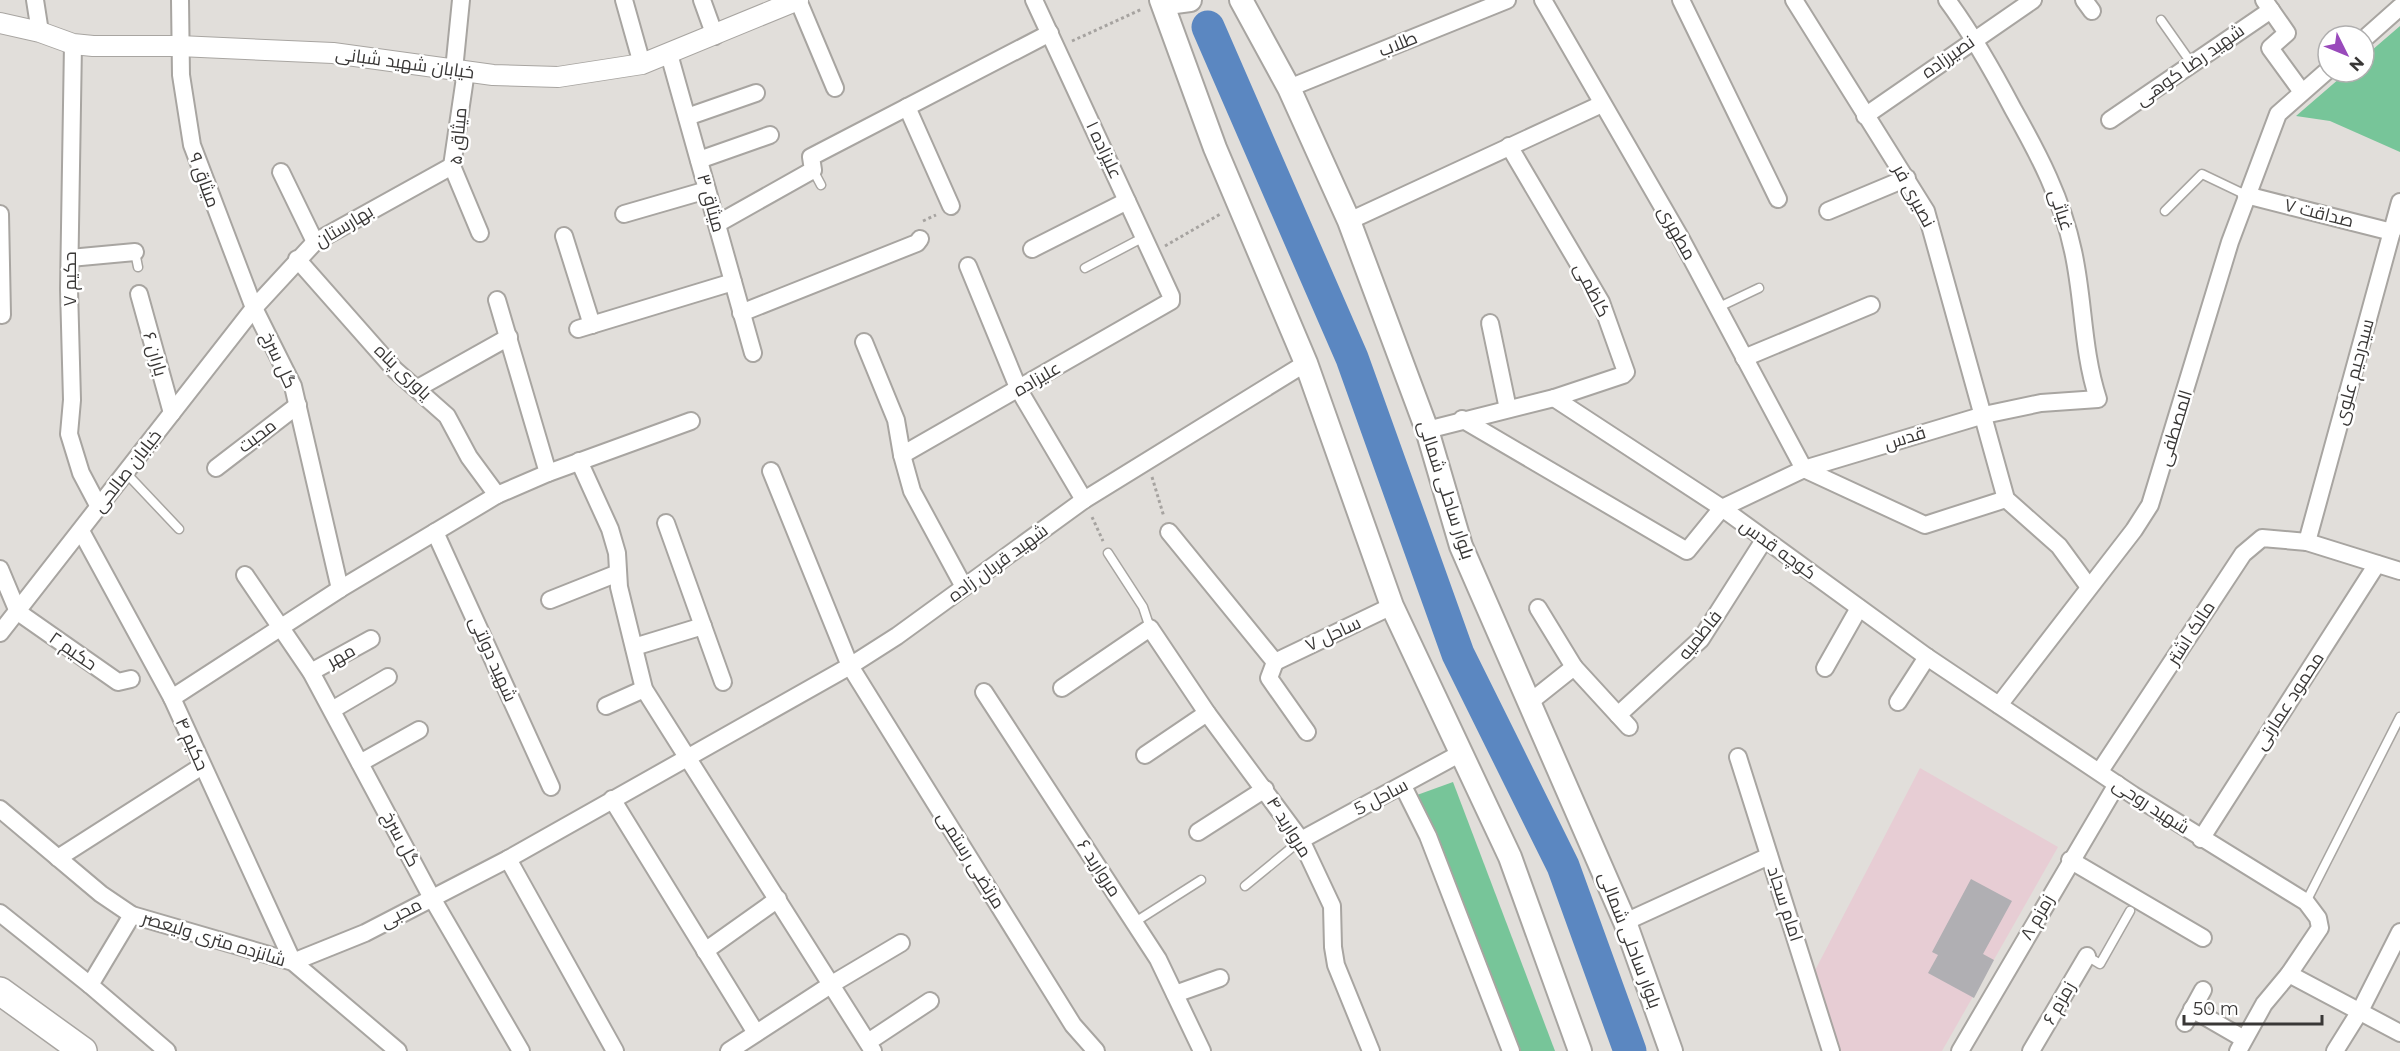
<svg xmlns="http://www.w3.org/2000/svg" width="2400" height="1051" font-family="Montserrat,Cairo,sans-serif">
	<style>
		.education { fill: #e7cdd4 }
		.green { fill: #77c599 }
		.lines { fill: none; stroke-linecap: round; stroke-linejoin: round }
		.river { stroke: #5b87c1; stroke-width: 33 }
		.building { fill: #b0afb3 }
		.service-casing { stroke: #a8a5a1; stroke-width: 11 }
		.minor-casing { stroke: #a8a5a1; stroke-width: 20 }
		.tertiary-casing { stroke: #a8a5a1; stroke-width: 22 }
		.secondary-casing { stroke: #a8a5a1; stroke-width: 26 }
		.trunk-casing { stroke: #a8a5a1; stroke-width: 30 }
		.path { stroke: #a6a3a0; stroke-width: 3; stroke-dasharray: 3 3; stroke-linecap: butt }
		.service { stroke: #fff; stroke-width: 8 }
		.minor { stroke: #fff; stroke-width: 16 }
		.tertiary { stroke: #fff; stroke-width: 20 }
		.secondary { stroke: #fff; stroke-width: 22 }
		.trunk { stroke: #fff; stroke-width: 27 }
		.labels { text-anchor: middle; stroke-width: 5; stroke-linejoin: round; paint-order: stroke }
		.street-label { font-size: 18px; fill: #393736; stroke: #fff }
	</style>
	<rect width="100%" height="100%" fill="#e1deda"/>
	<polygon class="education" points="1920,768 2058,847 1942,1051 1831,1051 1809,982"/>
	<g class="green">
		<polygon points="2400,26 2400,152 2330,121 2296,116 2347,72 2364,72 2364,57"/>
		<polygon points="1453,782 1555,1051 1516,1051 1417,795"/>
	</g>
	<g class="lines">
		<polyline class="river" points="1208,27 1352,358 1458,654 1563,866 1630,1051"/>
	</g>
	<polygon class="building" points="1971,879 2012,901 1983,954 1994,960 1974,998 1928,973 1938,955 1932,952"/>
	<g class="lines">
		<defs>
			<g id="service">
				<polyline points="2161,20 2192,64"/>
				<polyline points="813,170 821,185"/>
				<polyline points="2165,211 2202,174 2246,195"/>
				<polyline points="135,252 138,267"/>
				<polyline points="1085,268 1144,237"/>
				<polyline points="1717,308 1759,288"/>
				<polyline points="126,473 179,529"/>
				<polyline points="1108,553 1143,607 1150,628"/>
				<polyline points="1245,886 1301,840"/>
				<polyline points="2306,902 2400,717"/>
				<polyline points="1135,922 1201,880"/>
				<polyline points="2087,956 2100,964 2130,911"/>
			</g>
			<g id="minor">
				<polyline points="35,0 40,32"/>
				<polyline points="180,0 181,75 192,145 254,308 293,386 340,589"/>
				<polyline points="624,0 642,64"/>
				<polyline points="702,0 715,36"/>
				<polyline points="798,0 835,88"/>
				<polyline points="1543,0 1680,237 1804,469 1925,525 2006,499"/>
				<polyline points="1681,0 1778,199"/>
				<polyline points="1794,0 1926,211 2006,499 2059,546 2089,587"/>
				<polyline points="2084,0 2092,11"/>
				<polyline points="2264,0 2287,33 2270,48 2302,92"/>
				<polyline points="2364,39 2400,7"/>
				<polyline points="73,44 69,289 72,400 69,434 81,473 99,507"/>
				<polyline points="669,54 753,353"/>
				<polyline points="454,70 461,0"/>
				<polyline points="466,71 452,166 480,233"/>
				<polyline points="1289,88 1507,0"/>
				<polyline points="907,107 951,206"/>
				<polyline points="1865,116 2033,0"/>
				<polyline points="687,117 756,93"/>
				<polyline points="2110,120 2271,10"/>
				<polyline points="699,160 770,135"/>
				<polyline points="281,172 315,242"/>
				<polyline points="2246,195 2392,232"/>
				<polyline points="1828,211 1907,178"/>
				<polyline points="0,214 2,315"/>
				<polyline points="624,214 707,190"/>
				<polyline points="1349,221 1602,104"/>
				<polyline points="717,224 813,170 811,157 1050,33"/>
				<polyline points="564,236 592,325"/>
				<polyline points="1032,249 1127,201"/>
				<polyline points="70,258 135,252"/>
				<polyline points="297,259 395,370 447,416 469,457 497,495"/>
				<polyline points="968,266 1019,390 1084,500"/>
				<polyline points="139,294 172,413"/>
				<polyline points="497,300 548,473"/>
				<polyline points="741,313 917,243 920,239"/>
				<polyline points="1490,323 1508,409"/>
				<polyline points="578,329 733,282"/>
				<polyline points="864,342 896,420 902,455 912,491 964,587"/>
				<polyline points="1744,358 1871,305"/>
				<polyline points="418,388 509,337"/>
				<polyline points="1554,398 1722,508 1927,657 2133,795 2306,902 2318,918 2320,928 2289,974 2264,1004 2238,1051"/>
				<path d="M 1462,419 L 1687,551 L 1722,508 L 1804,469 L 1984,415 L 2041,403 L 2098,399 C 2082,350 2084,300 2073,251 C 2062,199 2039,155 2013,109 C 1993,71 1973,35 1947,0"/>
				<polyline points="1427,430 1554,398 1623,375 1626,372 1601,302 1509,146"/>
				<polyline points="902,455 1171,301 1171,296 1034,0"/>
				<polyline points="579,461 610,529 617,553 619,587 644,689 873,1051"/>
				<polyline points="216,468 298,405"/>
				<polyline points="771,471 850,666 1073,1025 1096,1051"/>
				<polyline points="666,523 723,682"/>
				<polyline points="81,531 172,698 293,962"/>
				<polyline points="435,532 551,787"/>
				<polyline points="1169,532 1275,662 1269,678 1307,732"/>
				<polyline points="2307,542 2400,202"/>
				<polyline points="0,569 18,612"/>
				<polyline points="245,575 311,672 432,898 521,1051"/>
				<polyline points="550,600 618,573"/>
				<polyline points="1538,608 1574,667"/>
				<polyline points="18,612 118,682 131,679"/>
				<polyline points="0,633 254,308 315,242 452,166"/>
				<polyline points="634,647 703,626"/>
				<polyline points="1275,662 1392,606"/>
				<polyline points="1825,668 1859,608"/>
				<polyline points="311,672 371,639"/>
				<polyline points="1062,688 1150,628 1207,713 1301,840 1332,906 1333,947 1336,965 1371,1051"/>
				<polyline points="984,692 1158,959 1202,1051"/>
				<polyline points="172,698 340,589 497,495 548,473 691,421"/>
				<polyline points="1530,702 1574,667 1629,727"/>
				<polyline points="1898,702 1927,657"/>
				<polyline points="1999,705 2134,530 2150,505 2230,242 2278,114 2328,70"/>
				<polyline points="606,706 644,689"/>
				<polyline points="332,710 388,677"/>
				<polyline points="1618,715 1701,639 1764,540"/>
				<polyline points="1145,755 1207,713"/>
				<polyline points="1738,757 1831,1051"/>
				<polyline points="360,763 419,730"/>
				<polyline points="2100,771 2243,554 2262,538 2307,542 2400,571"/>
				<polyline points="1403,786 1428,836 1511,1051"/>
				<polyline points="612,799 756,1033"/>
				<polyline points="0,809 101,894 132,915 293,962 398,1051"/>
				<polyline points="1198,832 1265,789"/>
				<polyline points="2201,839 2377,564"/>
				<polyline points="1301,840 1461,753"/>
				<polyline points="58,858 202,766"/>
				<polyline points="508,859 615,1051"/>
				<polyline points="2070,860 2203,938"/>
				<polyline points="0,913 90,985"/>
				<polyline points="132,915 90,985 167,1051"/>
				<polyline points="1625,922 1769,856"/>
				<polyline points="705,951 778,899"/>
				<polyline points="293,962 365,933 508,859 850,666 897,636 1084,500 1306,363"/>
				<polyline points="2289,974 2400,1033"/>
				<polyline points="1175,994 1220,978"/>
				<polyline points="2192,1009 2244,1039"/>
				<polyline points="2185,1023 2203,990"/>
				<polyline points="868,1042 930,1001"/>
				<polyline points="729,1051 832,984 901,943"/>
				<polyline points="1960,1051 2117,784"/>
				<polyline points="2031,1051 2087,956"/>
				<polyline points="2335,1051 2360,1011 2400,932"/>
			</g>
			<polyline id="tertiary" points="0,23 40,32 73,44 93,46 179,46 333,53 493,75 558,77 642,64 798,0"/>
			<g id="secondary">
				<polyline points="1161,0 1215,148 1306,363 1392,606 1510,857 1580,1051"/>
				<polyline points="1163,0 1175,2 1190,0"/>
				<polyline points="1241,0 1289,88 1349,221 1427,430 1461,546 1625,922 1671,1051"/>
			</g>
			<polyline id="trunk" points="0,991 83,1051"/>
		</defs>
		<use href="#service" class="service-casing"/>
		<use href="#minor" class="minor-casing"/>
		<use href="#tertiary" class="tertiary-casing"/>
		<use href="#secondary" class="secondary-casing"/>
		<use href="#trunk" class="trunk-casing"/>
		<g class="path">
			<polyline points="1072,41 1142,9"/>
			<polyline points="923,221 936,215"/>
			<polyline points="1165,246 1222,213"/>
			<polyline points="1152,477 1164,517"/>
			<polyline points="1092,517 1103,541"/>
		</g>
		<use href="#service" class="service"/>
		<use href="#minor" class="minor"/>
		<use href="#tertiary" class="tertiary"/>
		<use href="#secondary" class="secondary"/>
		<use href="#trunk" class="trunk"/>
	</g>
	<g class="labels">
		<g class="street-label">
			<text transform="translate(1398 44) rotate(-22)" y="6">طلاب</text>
			<text transform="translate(1948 57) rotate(-35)" y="6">نصیرزاده</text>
			<text transform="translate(405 63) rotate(8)" y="6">خیابان شهید شبانی</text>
			<text transform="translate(2190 65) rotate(-35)" y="6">شهید رضا کوهی</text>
			<text transform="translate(458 136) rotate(-85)" y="6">میثاق ۵</text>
			<text transform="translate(1104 150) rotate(65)" y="6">علیزاده ۱</text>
			<text transform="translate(204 180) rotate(70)" y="6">میثاق ۹</text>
			<text transform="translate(1914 196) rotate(62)" y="6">نصیری فر</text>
			<text transform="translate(711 203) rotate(74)" y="6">میثاق ۳</text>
			<text transform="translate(2061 210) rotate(72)" y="6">غیاثی</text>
			<text transform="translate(2319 213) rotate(14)" y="6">صداقت ۷</text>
			<text transform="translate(344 226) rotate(-31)" y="6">بهارستان</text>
			<text transform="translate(1677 233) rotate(61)" y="6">مطهری</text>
			<text transform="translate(70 279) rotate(-90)" y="6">حکیم ۷</text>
			<text transform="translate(1592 290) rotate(63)" y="6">کاظمی</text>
			<text transform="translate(155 354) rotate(74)" y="6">باران ۶</text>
			<text transform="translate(279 360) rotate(65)" y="6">گل سرخ</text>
			<text transform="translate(403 372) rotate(44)" y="6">یاوری پناه</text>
			<text transform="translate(2354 372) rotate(-75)" y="6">سیدرحیم علوی</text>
			<text transform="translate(1037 379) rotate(-30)" y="6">علیزاده</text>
			<text transform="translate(2175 428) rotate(-73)" y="6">المصطفی</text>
			<text transform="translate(257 436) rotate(-37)" y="6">محبت</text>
			<text transform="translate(1905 438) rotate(-17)" y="6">قدس</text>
			<text transform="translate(127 471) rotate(-52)" y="6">خیابان صالحی</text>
			<text transform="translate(1446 490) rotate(72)" y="6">بلوار ساحلی شمالی</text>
			<text transform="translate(1778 549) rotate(36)" y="6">کوچه قدس</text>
			<text transform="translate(998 563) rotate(-36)" y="6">شهید قربان زاده</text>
			<text transform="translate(2191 633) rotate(-57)" y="6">مالک اشتر</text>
			<text transform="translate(1333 634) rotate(-25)" y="6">ساحل ۷</text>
			<text transform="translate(1700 635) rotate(-51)" y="6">فاطمیه</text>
			<text transform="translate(73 651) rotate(35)" y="6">حکیم ۲</text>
			<text transform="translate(341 656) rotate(-29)" y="6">مهر</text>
			<text transform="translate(493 659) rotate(66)" y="6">شهید دولتی</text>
			<text transform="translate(2289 701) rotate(-57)" y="6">محمود عمارتی</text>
			<text transform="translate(192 744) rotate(66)" y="6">حکیم ۴</text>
			<text transform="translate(1381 797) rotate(-28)" y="6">ساحل 5</text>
			<text transform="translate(2151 806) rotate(33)" y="6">شهید روحی</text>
			<text transform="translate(1289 827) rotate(58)" y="6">مروارید ۴</text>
			<text transform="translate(401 839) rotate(62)" y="6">گل سرخ</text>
			<text transform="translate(971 860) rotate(58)" y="6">مرتضی رستمی</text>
			<text transform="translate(1099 868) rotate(57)" y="6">مروارید ۶</text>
			<text transform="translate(1785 904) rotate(72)" y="6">امام سجاد</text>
			<text transform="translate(401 913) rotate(-27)" y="6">محبی</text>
			<text transform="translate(2037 917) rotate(-60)" y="6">زمزم ۸</text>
			<text transform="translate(214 939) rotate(17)" y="6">شانزده متری ولیعصر</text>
			<text transform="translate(1630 940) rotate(69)" y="6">بلوار ساحلی شمالی</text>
			<text transform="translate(2059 1003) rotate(-60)" y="6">زمزم ۶</text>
		</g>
	</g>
	<g transform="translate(2346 54) rotate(133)"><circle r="28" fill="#ffffff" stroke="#b0afaf" stroke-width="1.5"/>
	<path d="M0-4.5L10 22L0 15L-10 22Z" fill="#994abb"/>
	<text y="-9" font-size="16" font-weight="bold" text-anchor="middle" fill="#393736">N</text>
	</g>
	<path d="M2184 1015v9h138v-9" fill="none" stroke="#393736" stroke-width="3"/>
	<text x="2193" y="1015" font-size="18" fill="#393736" stroke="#ffffff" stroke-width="4.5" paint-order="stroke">50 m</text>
</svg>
